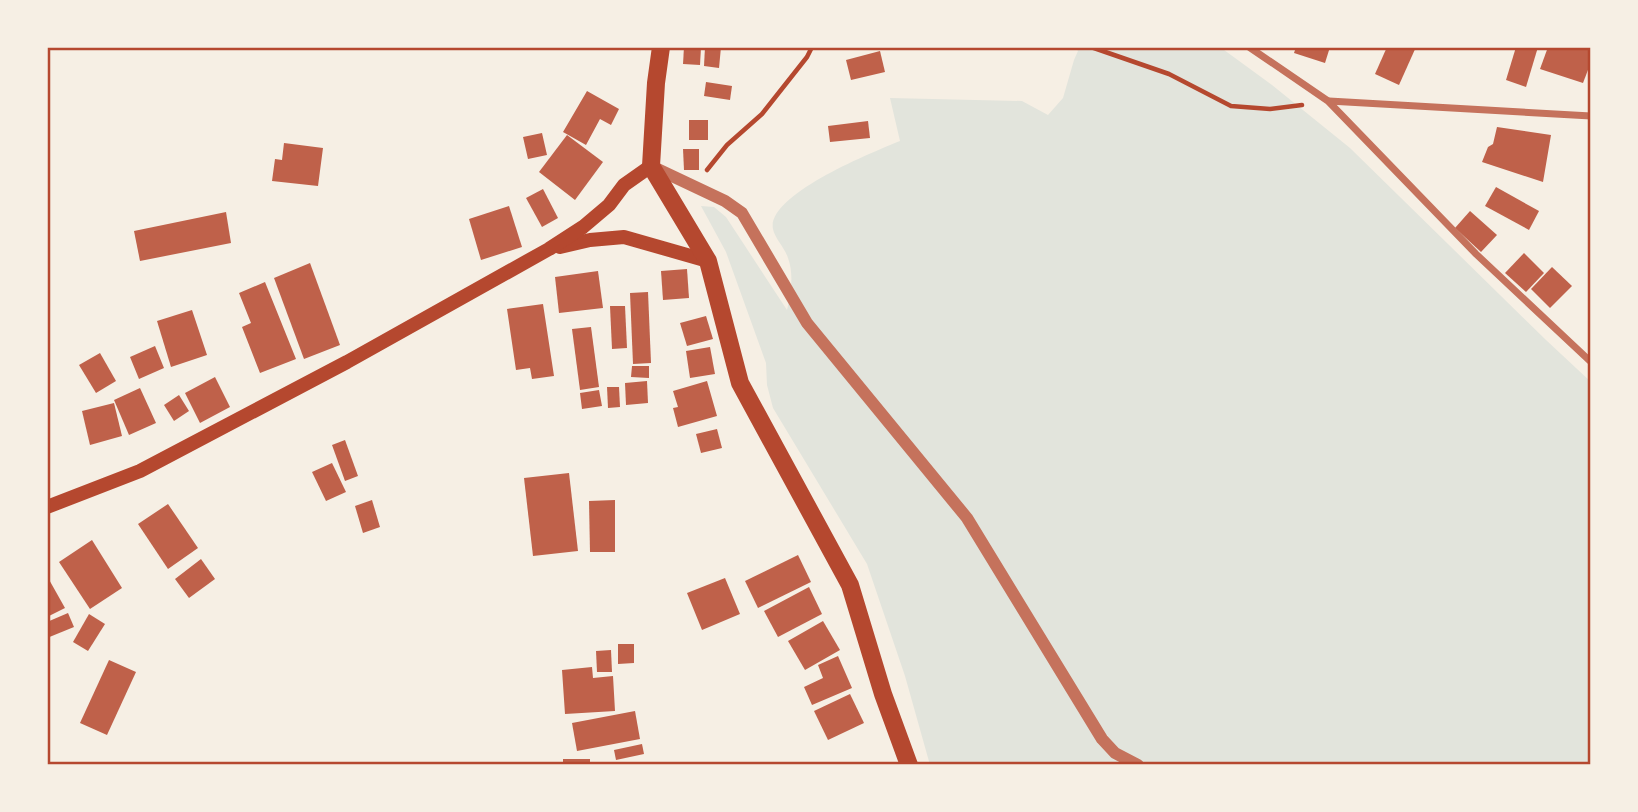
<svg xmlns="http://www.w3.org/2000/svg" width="1638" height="812" font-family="'DejaVu Sans',sans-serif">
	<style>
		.green { fill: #e2e4dc }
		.building { fill: #bf614a }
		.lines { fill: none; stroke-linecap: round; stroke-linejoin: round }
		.path { stroke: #b5482f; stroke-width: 4.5 }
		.minor { stroke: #c5725c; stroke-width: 7 }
		.tertiary { stroke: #c5725c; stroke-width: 12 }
		.secondary { stroke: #b5482f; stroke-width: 14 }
		.primary { stroke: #b5482f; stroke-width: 18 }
		.neatline { fill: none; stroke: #b5482f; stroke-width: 2.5 }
	</style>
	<rect width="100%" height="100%" fill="#f6efe4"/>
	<path class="green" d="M 1075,47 L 1220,47 L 1272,85 L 1350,148 L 1546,340 L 1591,382 L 1591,765 L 930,765 L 905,676 L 867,564 L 773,408 L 767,385 L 766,363 L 726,252 L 701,206 L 714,207 L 726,217 L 787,310 C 791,294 794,274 788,258 C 785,248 775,239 773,229 C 766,195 873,152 900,141 L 890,98 L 1022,101 L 1048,115 L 1063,98 L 1074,60 L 1078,51 Z"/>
	<g class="building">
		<polygon points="684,47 701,47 700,65 683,64"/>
		<polygon points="705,47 721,47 719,68 704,66"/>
		<polygon points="1296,47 1330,47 1325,63 1294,53"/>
		<polygon points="1387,47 1416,47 1399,85 1375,74"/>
		<polygon points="1516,47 1538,47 1526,87 1506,80"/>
		<polygon points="1548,47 1591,47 1591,62 1583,83 1540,69"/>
		<polygon points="880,51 885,72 851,80 846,60"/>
		<polygon points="706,82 732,86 730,100 704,96"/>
		<polygon points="587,91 619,109 611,125 600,119 586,145 563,132"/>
		<rect x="689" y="120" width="19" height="20"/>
		<polygon points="868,121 870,138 830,142 828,126"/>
		<polygon points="1497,127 1551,135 1543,182 1482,162 1488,147 1493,144"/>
		<polygon points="542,133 547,155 528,159 523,137"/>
		<polygon points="567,135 603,162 575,200 539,172"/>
		<polygon points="284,143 323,148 318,186 272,181 275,159 282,160"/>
		<polygon points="683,149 699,149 699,170 684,170"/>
		<polygon points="1496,187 1539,211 1529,230 1485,206"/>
		<polygon points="543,189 558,218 542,227 526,198"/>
		<polygon points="509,206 522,247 481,260 469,219"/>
		<polygon points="1470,211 1497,235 1481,252 1455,228"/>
		<polygon points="226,212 231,243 140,261 134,231"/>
		<polygon points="1524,253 1544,273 1526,292 1505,273"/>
		<polygon points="310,263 340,345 304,359 274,278"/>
		<polygon points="1552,267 1572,286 1550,308 1531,289"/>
		<polygon points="687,269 689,298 663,300 661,271"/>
		<polygon points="598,271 603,308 559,313 555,277"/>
		<polygon points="265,282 296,359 260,373 242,327 251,323 239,293"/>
		<polygon points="648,292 651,363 633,364 630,293"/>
		<polygon points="543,304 554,376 532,379 530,368 516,370 507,309"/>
		<polygon points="610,306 625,306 627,348 612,349"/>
		<polygon points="192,310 207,355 171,367 157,321"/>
		<polygon points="706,316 713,339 687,346 680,323"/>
		<polygon points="591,327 599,387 580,390 572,329"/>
		<polygon points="155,346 164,368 139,379 130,357"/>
		<polygon points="710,347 715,374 690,378 686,351"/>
		<polygon points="100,353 116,381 96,393 79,365"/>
		<polygon points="632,366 649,366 649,378 631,377"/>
		<polygon points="215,377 230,407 200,423 185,393"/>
		<polygon points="647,381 648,403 626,405 625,383"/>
		<polygon points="707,381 717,416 678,427 673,408 678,407 673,391"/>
		<polygon points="607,387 619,387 620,407 608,408"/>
		<polygon points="140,388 156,423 129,435 114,400"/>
		<polygon points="599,390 602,406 582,409 580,393"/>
		<polygon points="179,395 189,411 174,421 164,405"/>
		<polygon points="114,403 122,436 90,445 82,411"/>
		<polygon points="717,429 722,448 701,453 696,434"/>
		<polygon points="345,440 358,476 345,481 332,445"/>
		<polygon points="332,463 346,492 326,501 312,472"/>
		<polygon points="569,473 578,551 533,556 524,478"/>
		<polygon points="372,500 380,527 363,533 355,506"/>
		<polygon points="615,500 615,552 590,552 589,501"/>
		<polygon points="168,504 198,548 168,569 138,524"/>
		<polygon points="92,540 122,588 90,609 59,562"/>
		<polygon points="798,555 811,582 758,608 745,581"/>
		<polygon points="201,559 215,579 189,598 175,579"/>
		<polygon points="47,576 65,608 47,617"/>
		<polygon points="725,578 740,614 702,630 687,593"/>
		<polygon points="809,587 822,614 778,637 764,611"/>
		<polygon points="68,613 74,627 47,638 47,622"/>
		<polygon points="89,614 105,624 88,651 73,642"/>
		<polygon points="823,621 840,650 805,670 788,641"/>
		<polygon points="618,644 634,644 634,663 618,664"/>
		<polygon points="611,650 612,672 597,672 596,651"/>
		<polygon points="838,656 852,688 812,705 804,687 823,678 818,665"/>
		<polygon points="109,660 136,672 107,735 80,723"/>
		<polygon points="592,667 593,678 613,676 615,711 565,714 562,670"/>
		<polygon points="850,694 864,723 828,740 814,711"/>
		<polygon points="635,711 640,739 577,751 572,723"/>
		<polygon points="642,744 644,754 616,760 614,750"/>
		<rect x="563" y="759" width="27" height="6"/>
	</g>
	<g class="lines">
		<g class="path">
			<polyline points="1091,47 1169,74 1231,106 1270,109 1302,105"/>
			<polyline points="707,170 727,145 762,114 807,57 812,47"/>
		</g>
		<g class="minor">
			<polyline points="1249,47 1328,101 1476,254 1591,362"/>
			<polyline points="1329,101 1591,116"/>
		</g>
		<polyline class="tertiary" points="651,166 725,201 742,213 807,323 967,518 1102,739 1115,753 1138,765"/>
		<g class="secondary">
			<polyline points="560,247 590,240 624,237 708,261"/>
			<polyline points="47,507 140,471 347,362 549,249 583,227 609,205 624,185 651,166"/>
		</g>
		<polyline class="primary" points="661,47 656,83 651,166 708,261 740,383 850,585 883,694 909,765"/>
	</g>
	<rect width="1638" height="812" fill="none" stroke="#f6efe4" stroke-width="98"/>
	<rect x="49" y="49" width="1540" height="714" class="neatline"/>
</svg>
